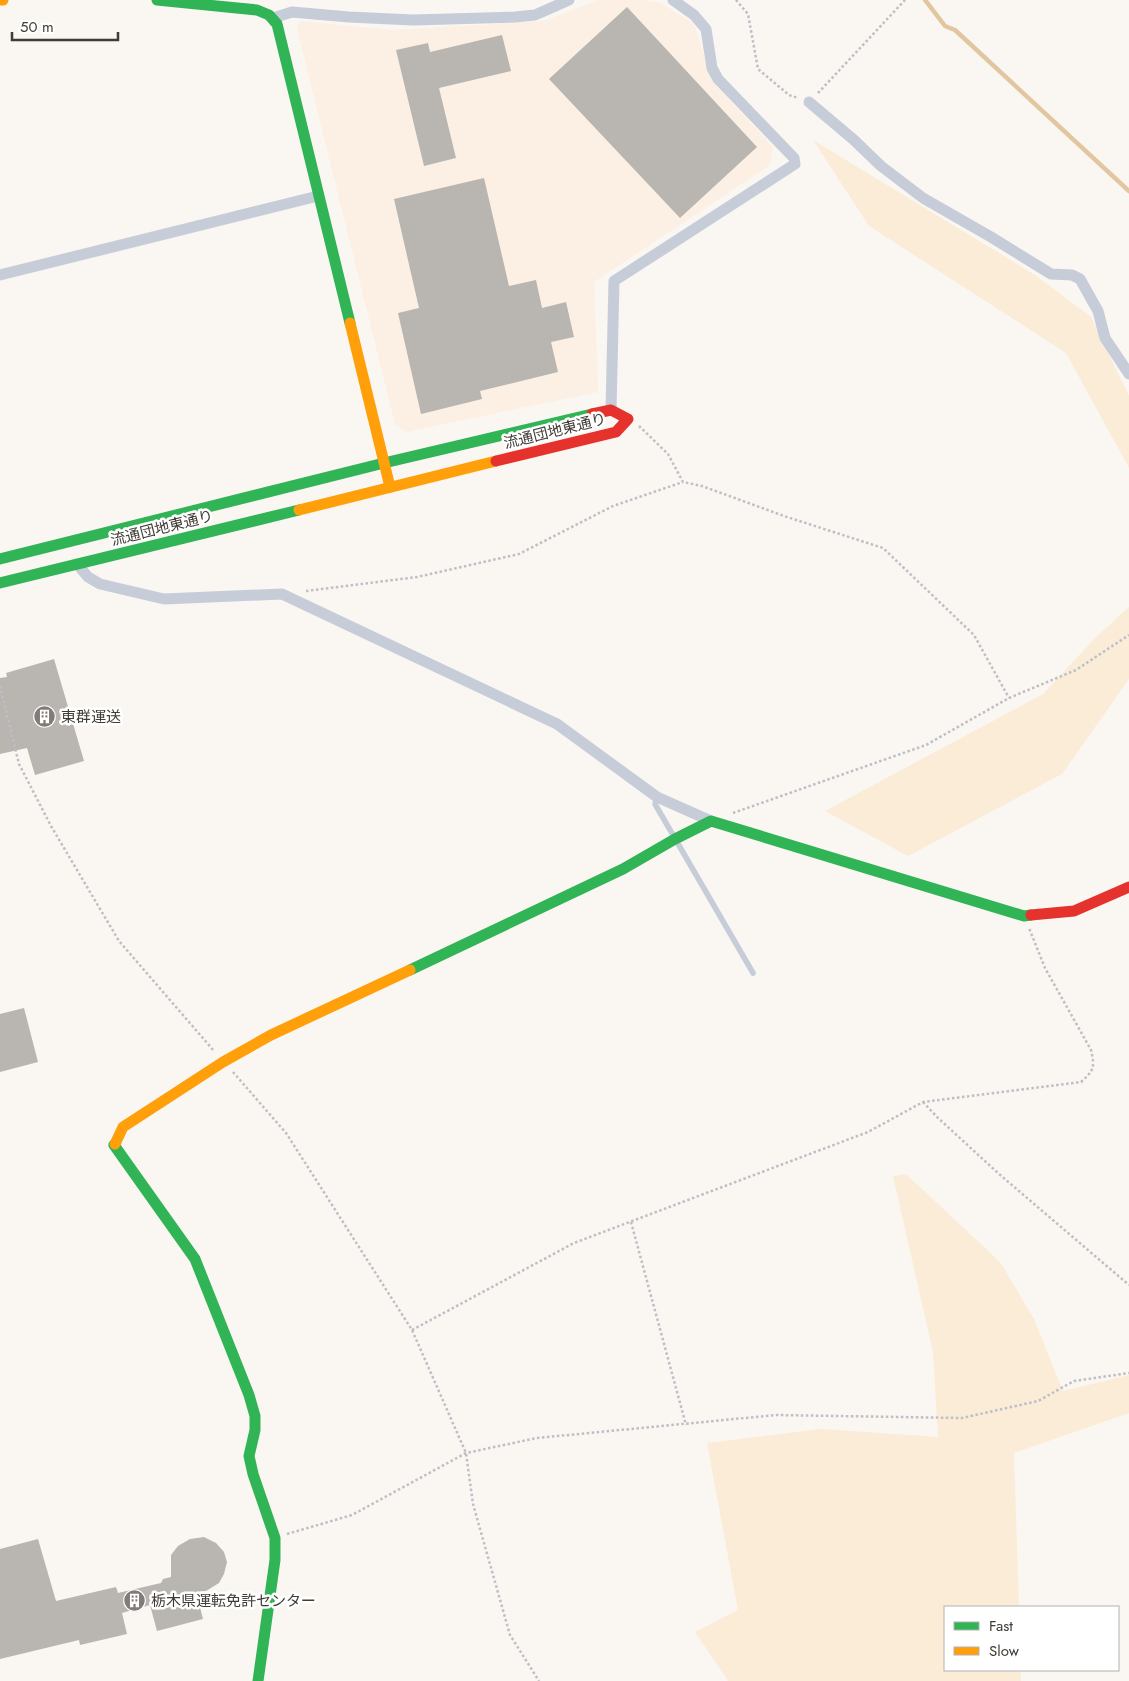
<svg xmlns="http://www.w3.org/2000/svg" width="1129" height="1681" font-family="Jost,'Noto Sans JP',sans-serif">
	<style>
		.built { fill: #fbf0e3 }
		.green { fill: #fbecd8 }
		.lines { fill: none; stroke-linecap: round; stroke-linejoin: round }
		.stream { stroke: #e1c6a0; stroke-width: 4.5 }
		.building { fill: #b9b5b0 }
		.path { stroke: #bcbfc5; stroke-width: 2.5; stroke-dasharray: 2.5 2.5; stroke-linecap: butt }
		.lane { stroke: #c6ccd8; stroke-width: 5.5 }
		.street { stroke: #c6ccd8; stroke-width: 11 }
		.fast { stroke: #30b455; stroke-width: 11 }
		.slow { stroke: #ff9f0a; stroke-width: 11 }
		.jam { stroke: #e5322d; stroke-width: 11 }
		.labels { text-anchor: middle; stroke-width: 5; stroke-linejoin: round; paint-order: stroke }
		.street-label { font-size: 15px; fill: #403b35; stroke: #fff }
		.poi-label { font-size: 15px; fill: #403b35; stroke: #fff; text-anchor: start }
	</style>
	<rect width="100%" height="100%" fill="#faf6f2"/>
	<polygon class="built" points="600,0 644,0 661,3 694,24 712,81 773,147 770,165 594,282 598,392 406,432 395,424 297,29 300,21 393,30 543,21"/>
	<g class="green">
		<polygon points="813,140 1035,275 1091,317 1129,396 1129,468 1066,353 869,226"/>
		<polygon points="1129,607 1129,679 1062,774 908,856 825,811 1043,694 1096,637"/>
		<polygon points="906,1174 1000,1262 1034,1319 1063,1391 1129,1375 1129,1413 1014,1453 1019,1607 945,1607 945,1670 1021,1670 1021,1681 728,1681 695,1632 738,1610 707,1443 821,1429 938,1437 933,1352 893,1176"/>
	</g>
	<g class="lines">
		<polyline class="stream" points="925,0 945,26 955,30 1129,191"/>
	</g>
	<g class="building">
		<polygon points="627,7 757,147 680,218 549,79"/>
		<polygon points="502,35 511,71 439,88 456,158 424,166 396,50 428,43 430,52"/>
		<polygon points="484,178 509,286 536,280 542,308 566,302 574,337 551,342 558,372 480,391 482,399 421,414 398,313 419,308 394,199"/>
		<polygon points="54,659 84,761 35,775 27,748 0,754 0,678 7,677 6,673"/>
		<polygon points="24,1008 38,1062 0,1072 0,1014"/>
		<polygon points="204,1537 216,1543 224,1552 227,1562 224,1574 219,1583 206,1591 196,1592 203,1619 157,1631 150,1605 122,1613 127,1634 80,1645 79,1640 0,1659 0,1549 38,1539 56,1601 116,1587 118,1593 161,1583 163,1579 171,1577 171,1555 178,1546 190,1539"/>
	</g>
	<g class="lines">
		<g class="path">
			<polyline points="736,0 748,14 758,69 789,95 798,98"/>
			<polyline points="818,93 905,0"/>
			<polyline points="639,426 668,454 683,482 702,486 784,516 883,548 974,635 1009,698"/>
			<polyline points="306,591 417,577 519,554 613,506 683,482"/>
			<polyline points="0,686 19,764 51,826 119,941 214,1051"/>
			<polyline points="733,813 926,745 1009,698 1076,670 1129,635"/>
			<polyline points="233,1072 286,1133 412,1330 466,1453 473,1504 510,1635 539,1681"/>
			<polyline points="923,1102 937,1117 999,1174 1129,1285"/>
			<polyline points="631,1222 686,1425"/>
			<path d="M 412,1330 L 574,1243 L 868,1132 L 923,1102 L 1081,1082 C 1094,1070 1095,1068 1091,1050 L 1045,968 L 1029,928"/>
			<polyline points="287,1534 352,1515 466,1453 537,1438 776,1415 962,1418 1038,1401 1074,1381 1129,1373"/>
		</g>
		<polyline class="lane" points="657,797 655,804 753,973"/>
		<g class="street">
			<polyline points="273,18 292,12 349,17 413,20 515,17 535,15 569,0"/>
			<polyline points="809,102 854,140 881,166 923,198 991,237 1051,274 1072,275 1080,279 1098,311 1105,338 1129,374"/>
			<polyline points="0,275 318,196"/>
			<polyline points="611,410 614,281 795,164 794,158 718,79 712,68 706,29 694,15 673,0"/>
			<polyline points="77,564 88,577 100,584 164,599 282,594 557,724 657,797 711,821"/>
		</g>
		<g class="fast">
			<polyline points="157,0 257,10 269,15 277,24 350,323"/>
			<polyline points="0,559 384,463 592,414"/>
			<polyline points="0,583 299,510"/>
			<polyline points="410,970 623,869 675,839 711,821 1024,916 1031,915"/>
			<polyline points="115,1144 114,1145 195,1259 249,1395 255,1416 255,1430 249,1456 253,1474 275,1538 275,1560 258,1681"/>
		</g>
		<g class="slow">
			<polyline points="0,0 3,0"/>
			<polyline points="350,323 390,487"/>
			<polyline points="299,510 496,461"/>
			<polyline points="115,1144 123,1127 223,1062 271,1035 410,970"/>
		</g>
		<g class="jam">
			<polyline points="496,461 616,432 628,419 611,410 592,414"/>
			<polyline points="1031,915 1074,911 1129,887"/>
		</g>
	</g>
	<defs>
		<symbol id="building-disc" viewBox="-11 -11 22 22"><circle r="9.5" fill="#817c77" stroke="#fff"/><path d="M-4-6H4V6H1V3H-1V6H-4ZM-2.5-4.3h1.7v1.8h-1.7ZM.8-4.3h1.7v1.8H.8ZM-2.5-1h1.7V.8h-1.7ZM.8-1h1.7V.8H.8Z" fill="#fff"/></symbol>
	</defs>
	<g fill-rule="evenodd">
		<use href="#building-disc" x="32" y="704" width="25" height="25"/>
		<use href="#building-disc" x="122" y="1588" width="25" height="25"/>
	</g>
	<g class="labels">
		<g class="street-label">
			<text transform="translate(555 431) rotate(-14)" y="5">流通団地東通り</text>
			<text transform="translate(162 528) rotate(-14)" y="5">流通団地東通り</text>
		</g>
		<g class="poi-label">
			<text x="61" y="722">東群運送</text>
			<text x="151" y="1606">栃木県運転免許センター</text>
		</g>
	</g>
	<rect x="944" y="1606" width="175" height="65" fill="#ffffff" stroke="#b3b1ae"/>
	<rect x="954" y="1622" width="25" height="8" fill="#30b455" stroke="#b3b1ae"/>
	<text x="989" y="1631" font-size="15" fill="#403b35">Fast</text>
	<rect x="954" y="1647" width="25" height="8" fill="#ff9f0a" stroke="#b3b1ae"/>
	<text x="989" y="1656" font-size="15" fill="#403b35">Slow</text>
	<path d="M12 32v8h106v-8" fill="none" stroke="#403b35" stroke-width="2.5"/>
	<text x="20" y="32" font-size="15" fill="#403b35" stroke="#ffffff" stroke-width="4" paint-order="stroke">50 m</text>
</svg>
